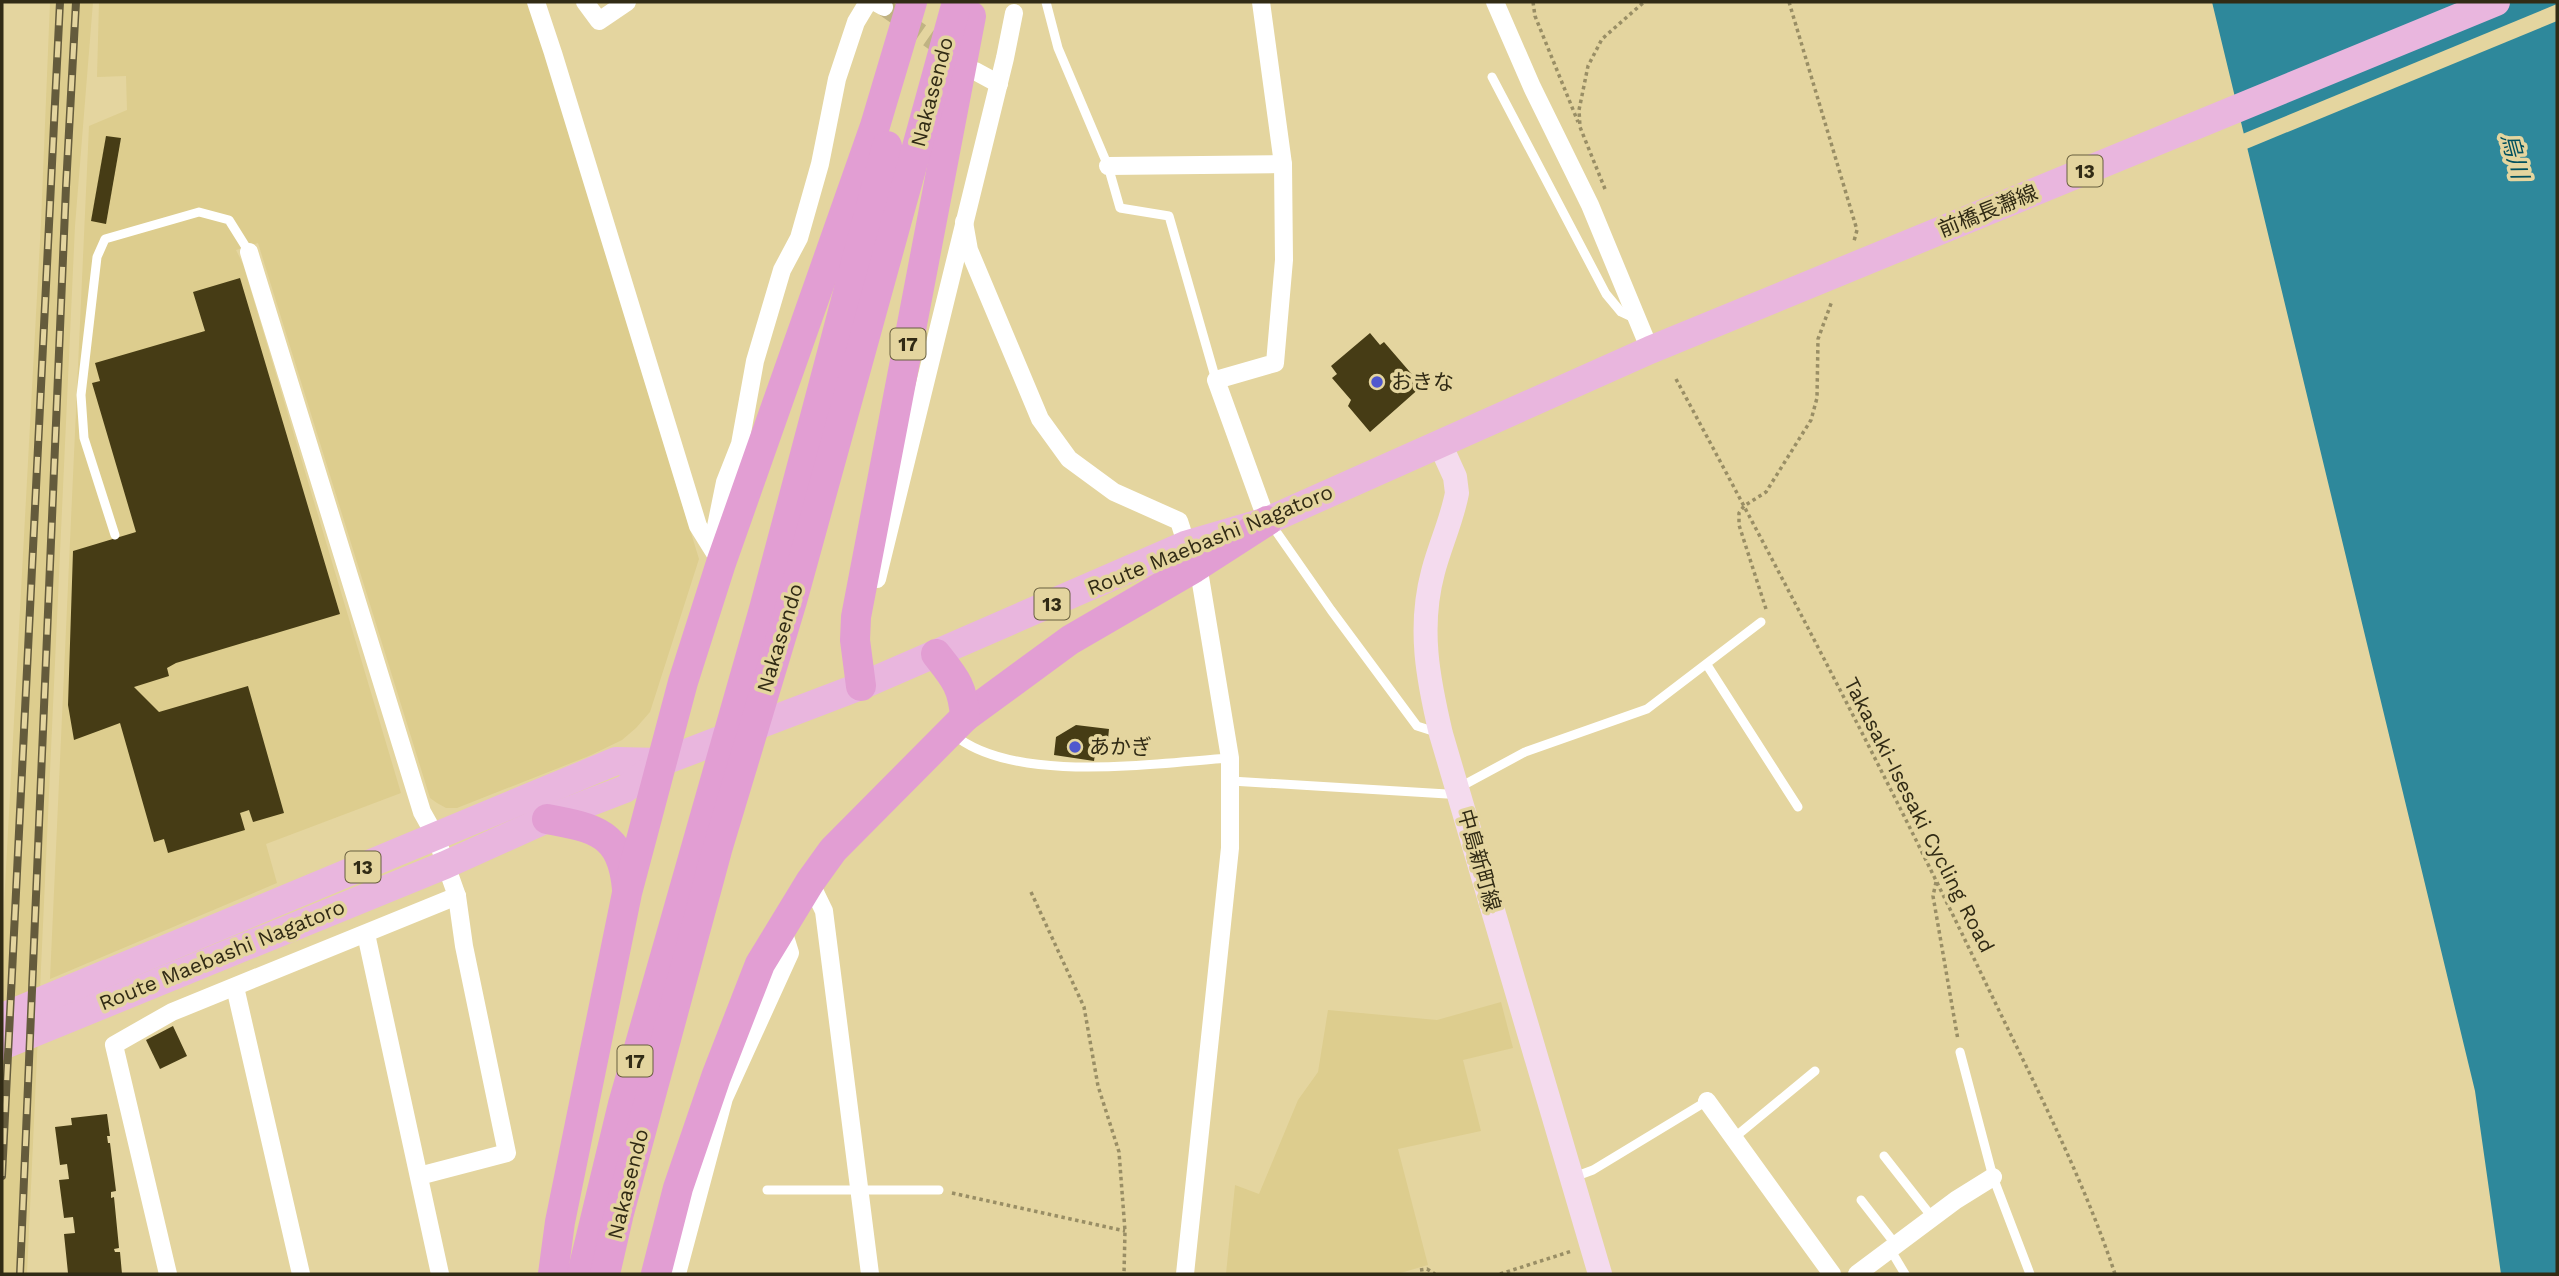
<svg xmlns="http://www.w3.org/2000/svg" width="2559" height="1276" font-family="'Work Sans','Noto Sans JP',sans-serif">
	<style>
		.built { fill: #ddcd8e }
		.water { fill: #2e889b }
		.pier { fill: #e4d59f }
		.building { fill: #463c15 }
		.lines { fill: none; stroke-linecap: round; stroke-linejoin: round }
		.minor-tunnel { stroke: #c0b383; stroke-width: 18; stroke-dasharray: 18 9; stroke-linecap: butt }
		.path { stroke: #998e65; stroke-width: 3.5; stroke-dasharray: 3.5 3.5; stroke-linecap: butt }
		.service { stroke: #fff; stroke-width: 9 }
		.minor { stroke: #fff; stroke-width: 18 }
		.secondary { stroke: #f4dbee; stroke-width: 24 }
		.primary { stroke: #e9b6de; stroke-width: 28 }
		.trunk { stroke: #e29ed3; stroke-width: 30 }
		.rail-casing { stroke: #645b3c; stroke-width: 8 }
		.rail { stroke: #e4d59f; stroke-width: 5; stroke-dasharray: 16; stroke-linecap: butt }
		.poi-dot { fill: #5058ce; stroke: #e4d59f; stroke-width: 2.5 }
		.labels { text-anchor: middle; stroke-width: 7; stroke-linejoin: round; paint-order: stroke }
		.shield { fill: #e4d59f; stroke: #675e3e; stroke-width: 2 }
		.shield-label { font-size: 19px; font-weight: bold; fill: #312b15 }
		.street-label { font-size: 21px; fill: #312b15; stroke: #e4d59f }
		.poi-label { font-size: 21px; fill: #312b15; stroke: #e4d59f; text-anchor: start }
		.water-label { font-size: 23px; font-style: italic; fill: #00505e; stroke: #e4d59f }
	</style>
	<rect width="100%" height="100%" fill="#e4d59f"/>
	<g class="built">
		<polygon points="50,2 93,2 75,226 27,1274 2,1274 2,942 41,222"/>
		<polygon points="99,2 529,2 699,559 650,712 636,728 622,740 589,756 457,808 446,808 437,803 430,798 258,243 236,250 243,264 401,793 266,844 277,883 50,979 89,126 127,110 126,76 97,77"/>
		<polygon points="1501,1002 1513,1048 1463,1060 1481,1131 1398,1149 1428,1265 1397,1274 1226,1274 1235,1185 1259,1194 1298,1100 1318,1072 1328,1010 1437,1020"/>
	</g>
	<polygon class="water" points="2212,2 2557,2 2557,1274 2501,1274 2475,1091"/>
	<polygon class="pier" points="2557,4 2557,21 2244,150 2240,135"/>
	<g class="building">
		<polygon points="106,136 121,138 106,224 91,221"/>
		<polygon points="240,278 340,614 176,663 167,668 169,676 134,687 159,712 248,686 284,813 253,822 249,810 240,813 245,830 168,853 164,839 154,842 120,723 74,740 68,705 73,551 136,532 92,383 100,381 95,363 205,331 193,292"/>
		<polygon points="1370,333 1380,345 1384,342 1422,386 1370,432 1348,406 1351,400 1332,378 1337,374 1331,366"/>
		<polygon points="1076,725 1109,729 1108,739 1097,740 1094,761 1054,755 1056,737"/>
		<polygon points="173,1026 187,1056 160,1069 146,1040"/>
		<polygon points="107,1114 110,1136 107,1136 108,1143 110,1143 116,1191 111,1192 111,1198 114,1197 119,1248 114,1249 115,1252 120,1252 122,1274 68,1273 64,1234 75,1233 73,1217 64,1218 59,1180 69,1179 67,1164 60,1165 55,1127 72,1125 71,1118"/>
	</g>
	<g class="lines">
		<polyline class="minor-tunnel" points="884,7 950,53"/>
		<g class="path">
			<polyline points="1533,2 1535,16 1578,122"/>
			<polyline points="1789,2 1857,230 1854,241"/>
			<polyline points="1605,189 1580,127 1579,110 1588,66 1602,39 1644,2"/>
			<path d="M 1676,379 C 1781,574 1884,771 1980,971 C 2027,1070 2080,1169 2115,1274"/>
			<polyline points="1766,609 1739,525 1739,513 1744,506 1766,492 1811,420 1817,398 1818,339 1832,301"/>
			<polyline points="1936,882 1933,896 1958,1040"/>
			<polyline points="1031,892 1084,1007 1098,1086 1119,1152 1125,1231 1124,1274"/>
			<polyline points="952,1193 1125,1231"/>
			<polyline points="1420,1270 1427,1269 1435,1274"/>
			<polyline points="1500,1274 1572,1251"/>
		</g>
		<g class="service">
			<polyline points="1046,2 1058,48 1108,166 1120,208 1169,216 1216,380"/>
			<polyline points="1492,77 1606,294 1621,312 1636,319"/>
			<polyline points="1271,524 1331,610 1417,726 1439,733"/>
			<polyline points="115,535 84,438 81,395 97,257 105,239 199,212 229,220 249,252"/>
			<polyline points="1707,665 1798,807"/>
			<path d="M 953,734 C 1013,785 1155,763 1230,758"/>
			<polyline points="1231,781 1447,794 1525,752 1647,709 1761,622"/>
			<polyline points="1960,1052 1993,1177 2030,1274"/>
			<polyline points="1735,1137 1815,1071"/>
			<polyline points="1884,1156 1932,1217"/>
			<polyline points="1574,1177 1593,1170 1707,1101"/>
			<polyline points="767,1190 939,1190"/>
			<polyline points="1861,1200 1896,1245"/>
			<polyline points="1890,1249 1905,1274"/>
		</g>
		<g class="minor">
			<polyline points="536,2 553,53 698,526 721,563"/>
			<polyline points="585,2 599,21 627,2"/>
			<polyline points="875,2 884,7"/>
			<polyline points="1261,2 1283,164 1284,260 1275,363 1216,380 1267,521"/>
			<polyline points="1495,2 1532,87 1590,205 1650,350"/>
			<polyline points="975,71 999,84"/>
			<polyline points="1108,166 1283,164"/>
			<polyline points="964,222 969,250 1040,419 1069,459 1114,492 1179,521 1194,568 1200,577 1230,758 1230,848 1185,1274"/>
			<polyline points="249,252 422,812 436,837 457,896 464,946 507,1153 419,1176"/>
			<polyline points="712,546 725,482 740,444 755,361 782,270 799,238 820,164 837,79 856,22 868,2"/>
			<polyline points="877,579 1005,58 1014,13"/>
			<polyline points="810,882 824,911 870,1274"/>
			<polyline points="366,934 440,1274"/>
			<polyline points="235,987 301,1274"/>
			<polyline points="1707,1101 1832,1274"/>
			<polyline points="168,1274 114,1045 172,1012 457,896"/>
			<polyline points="677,1274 724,1098 790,953 782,927"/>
			<polyline points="1857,1274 1956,1200 1993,1177"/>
		</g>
		<path class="secondary" d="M 1440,444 L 1455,477 L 1457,493 C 1452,520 1440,545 1433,572 C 1418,628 1428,679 1441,734 L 1600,1274"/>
		<g class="primary">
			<polyline points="2,1017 616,761 662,762"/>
			<polyline points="2,1046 445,865 547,819 625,789 662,762 861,686 1185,545 1267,521 1650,350 2496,2"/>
		</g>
		<g class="trunk">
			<polyline points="861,686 855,640 856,617 971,16"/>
			<polyline points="965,717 1070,640 1194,568 1267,521"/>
			<path d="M 547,819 C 596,828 622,833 627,889"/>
			<polyline points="553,1274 560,1222 627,893 683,682 721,563 875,126 912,2"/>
			<polyline points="582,1274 623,1104 764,609 887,146"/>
			<polyline points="605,1274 619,1213 717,850 792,601 957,2"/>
			<path d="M 656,1274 L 678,1188 L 716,1077 L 760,964 L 810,882 L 833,850 L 965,717 C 963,686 954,677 936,654"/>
		</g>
		<defs>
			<g id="rail">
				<polyline points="2,1176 60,2"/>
				<polyline points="20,1274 66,187 76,2"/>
			</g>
		</defs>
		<use href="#rail" class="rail-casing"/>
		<use href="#rail" class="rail"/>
	</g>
	<g class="poi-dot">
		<circle cx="1377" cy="382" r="7"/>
		<circle cx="1075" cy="747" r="7"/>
	</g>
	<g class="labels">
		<g class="shield">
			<rect x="2067.5" y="155.5" width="35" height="31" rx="5"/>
			<rect x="890.5" y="328.5" width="35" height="31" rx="5"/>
			<rect x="1034.5" y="588.5" width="35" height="31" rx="5"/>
			<rect x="345.5" y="851.5" width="35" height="31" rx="5"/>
			<rect x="617.5" y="1045.5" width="35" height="31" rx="5"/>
		</g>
		<g class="shield-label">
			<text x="2085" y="178">13</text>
			<text x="908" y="351">17</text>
			<text x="1052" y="611">13</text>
			<text x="363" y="874">13</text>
			<text x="635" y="1068">17</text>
		</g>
		<g class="street-label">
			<text transform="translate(932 92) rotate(-75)" y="7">Nakasendo</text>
			<text transform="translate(1988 211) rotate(-22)" y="7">前橋長瀞線</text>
			<text transform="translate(1210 540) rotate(-22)" y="7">Route Maebashi Nagatoro</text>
			<text transform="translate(780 638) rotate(-73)" y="7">Nakasendo</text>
			<text transform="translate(1919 815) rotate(63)" y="7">Takasaki-Isesaki Cycling Road</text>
			<text transform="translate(1479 860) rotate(74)" y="7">中島新町線</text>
			<text transform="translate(222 955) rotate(-22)" y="7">Route Maebashi Nagatoro</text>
			<text transform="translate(628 1184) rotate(-76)" y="7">Nakasendo</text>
		</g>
		<g class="poi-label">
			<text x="1391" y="389">おきな</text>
			<text x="1089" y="754">あかぎ</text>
		</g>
		<g class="water-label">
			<text transform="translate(2515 156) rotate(75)" y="8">烏川</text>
		</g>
	</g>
	<rect width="2559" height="1276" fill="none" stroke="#312b15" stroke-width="7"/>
</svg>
